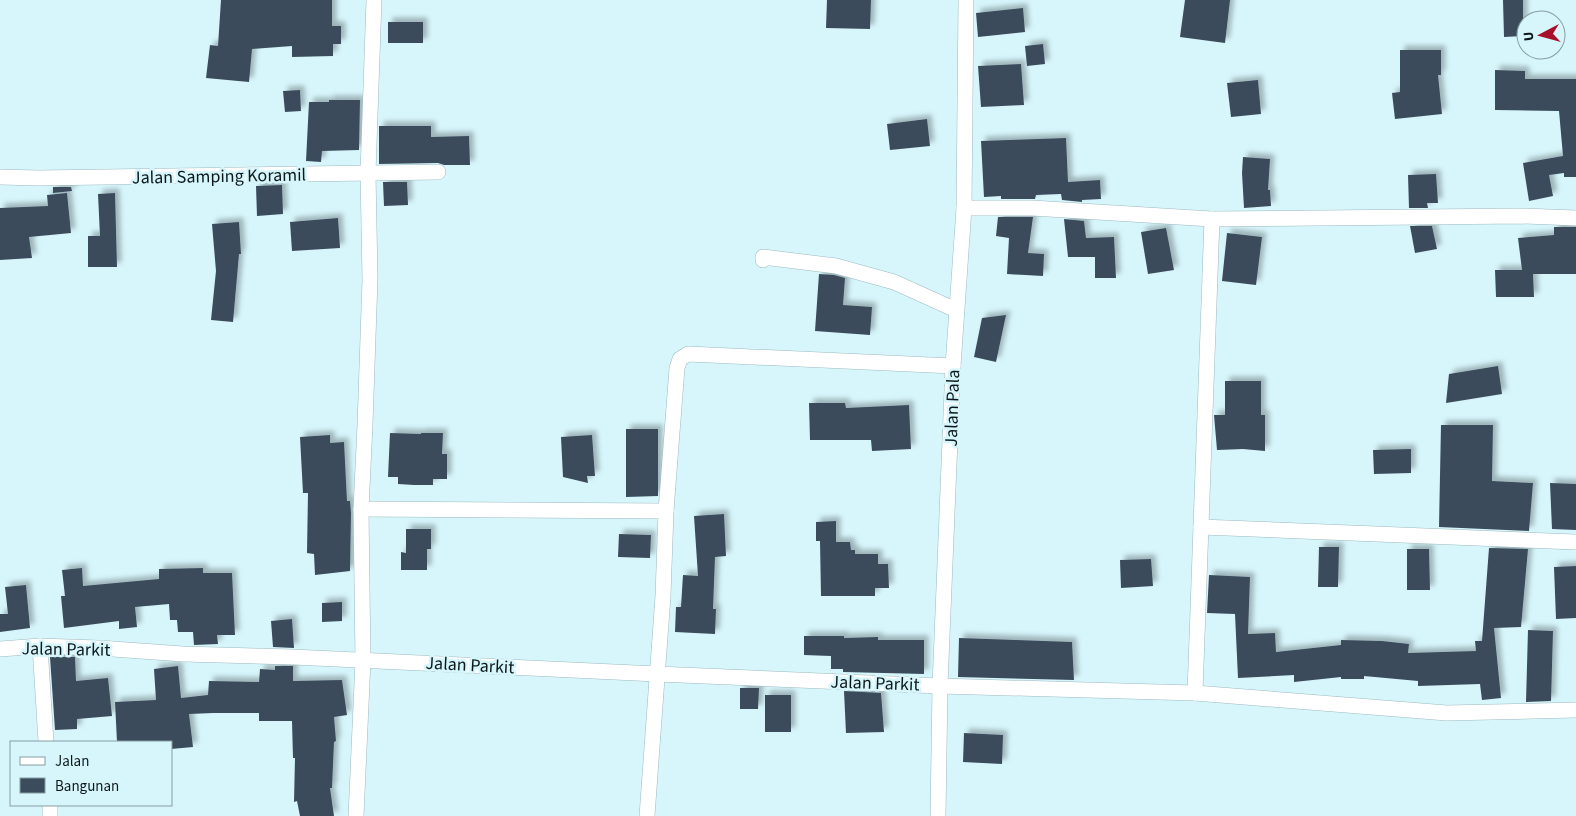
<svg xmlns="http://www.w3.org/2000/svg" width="1576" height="816" font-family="'Source Sans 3',sans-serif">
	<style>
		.building { fill: #3b4c5c; filter: url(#shadow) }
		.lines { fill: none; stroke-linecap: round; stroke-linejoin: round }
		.street-casing { stroke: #9cbac0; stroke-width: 16 }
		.street { stroke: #fff; stroke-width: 15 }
		.labels { text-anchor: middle; stroke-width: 5; stroke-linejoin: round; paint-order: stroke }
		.street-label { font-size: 18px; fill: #0d181a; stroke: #d7f6fc }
	</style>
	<defs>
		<filter id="shadow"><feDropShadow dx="4.5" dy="-4.5" stdDeviation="2.5" flood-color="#0004"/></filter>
	</defs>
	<rect width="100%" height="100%" fill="#d7f6fc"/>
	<g class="building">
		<polygon points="221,0 332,0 332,26 341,26 341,44 333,44 333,56 292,57 292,46 252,49 249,82 206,78 210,45 218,46"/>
		<polygon points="827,0 871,0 870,29 826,28"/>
		<polygon points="1185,0 1230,0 1225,43 1180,37"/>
		<polygon points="1503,0 1523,0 1523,36 1504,37"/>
		<polygon points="1023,8 1025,32 978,37 976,13"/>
		<rect x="388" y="22" width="35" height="21"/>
		<polygon points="1043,44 1045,64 1027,66 1025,46"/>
		<polygon points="1400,50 1441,50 1441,75 1438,75 1442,114 1395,119 1392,93 1400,92"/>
		<polygon points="1021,64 1024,105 981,107 978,66"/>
		<polygon points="1495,70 1525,71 1525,79 1576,79 1576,177 1564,177 1564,173 1549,175 1553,196 1529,201 1523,163 1563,156 1559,111 1495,110"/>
		<polygon points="1258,80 1261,114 1231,117 1227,83"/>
		<polygon points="300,90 301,111 285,112 283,91"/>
		<polygon points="329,100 360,100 359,150 322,151 321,162 306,161 309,102 329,102"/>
		<polygon points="927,119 930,146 890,150 887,124"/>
		<polygon points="379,126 431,126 431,137 469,136 470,165 444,165 438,163 379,164"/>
		<polygon points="1066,138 1068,182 1100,180 1101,199 1082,200 1082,202 1062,200 1061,194 1036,195 1035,199 1001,199 1001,196 984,197 981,141"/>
		<polygon points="1243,157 1270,159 1268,190 1270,190 1271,206 1244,208 1242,173"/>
		<polygon points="1436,174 1438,203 1427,203 1428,208 1409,208 1408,175"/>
		<polygon points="383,182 407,182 408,205 384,206"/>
		<polygon points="282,185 283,214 257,216 256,186"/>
		<polygon points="53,187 71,187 72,191 53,193"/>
		<polygon points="67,193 71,233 29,237 32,258 0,260 0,208 48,206 47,195"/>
		<polygon points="115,193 117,267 88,267 88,236 100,236 98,194"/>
		<polygon points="998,217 1033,217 1028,253 1044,254 1043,276 1007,274 1009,238 996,236"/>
		<polygon points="338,218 340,248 292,251 290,222"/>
		<polygon points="1064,219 1084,221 1086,238 1114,237 1116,278 1095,278 1095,257 1068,257"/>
		<polygon points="239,222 241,254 239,254 233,322 211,320 216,271 212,224"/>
		<polygon points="1410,226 1432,226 1437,249 1415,253"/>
		<polygon points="1554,227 1576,227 1576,274 1533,274 1534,297 1496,297 1495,270 1522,270 1518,238 1554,235"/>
		<polygon points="1166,228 1174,270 1148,274 1141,232"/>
		<polygon points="1227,233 1262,237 1256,285 1222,281"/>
		<polygon points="819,274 834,275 845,278 843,305 872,307 870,335 815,331"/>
		<polygon points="1006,315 996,362 974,357 982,318"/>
		<polygon points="1498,366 1502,394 1446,403 1449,374"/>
		<polygon points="1225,381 1261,381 1261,415 1265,415 1265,451 1243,449 1217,450 1214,415 1225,415"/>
		<polygon points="809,403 845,403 846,408 909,405 911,449 872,451 871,440 810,440"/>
		<polygon points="1441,425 1493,425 1492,481 1533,483 1529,531 1439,527"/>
		<polygon points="626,429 658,429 658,496 626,497"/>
		<polygon points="390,433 421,434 421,433 443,433 442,454 447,454 447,479 433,479 433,485 414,485 398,484 398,477 388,477"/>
		<polygon points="330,435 330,443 344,442 347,501 350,501 351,513 350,571 315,575 314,554 307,553 308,493 303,493 300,437"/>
		<polygon points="592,435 595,476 587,476 588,483 563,477 561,437"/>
		<polygon points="1411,449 1411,473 1374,474 1373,450"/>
		<polygon points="1550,483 1576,484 1576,530 1552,529"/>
		<polygon points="724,514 726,556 715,557 713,609 716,609 715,634 675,632 676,607 681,607 683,575 698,576 694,516"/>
		<polygon points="836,521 836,542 850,542 851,550 855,550 855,554 878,554 878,564 888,564 889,588 875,588 875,596 821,596 820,541 816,541 816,522"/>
		<polygon points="406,529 431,529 431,549 427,549 427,570 401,570 401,552 406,553"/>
		<polygon points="619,534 651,535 650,558 618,557"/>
		<polygon points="1319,547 1339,547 1338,587 1318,587"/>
		<polygon points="1489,548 1528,549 1521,627 1494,628 1501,698 1482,700 1480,684 1418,686 1418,681 1364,676 1364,679 1341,679 1341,677 1294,682 1294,675 1238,678 1235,614 1207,613 1209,575 1250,577 1248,634 1275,633 1276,652 1341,645 1341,640 1382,641 1409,644 1408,653 1476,651 1475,641 1482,641"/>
		<polygon points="1407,549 1429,549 1430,590 1407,590"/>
		<polygon points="1151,559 1153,586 1121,588 1120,560"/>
		<polygon points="1576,566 1576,618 1556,619 1554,567"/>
		<polygon points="82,568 83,586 159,579 159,569 203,568 203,573 232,573 235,635 217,635 218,644 194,645 193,632 178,632 177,620 170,620 169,604 135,607 137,627 119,629 119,621 64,628 61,596 65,596 62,570"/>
		<polygon points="26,585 30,628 0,632 0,614 8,614 5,587"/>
		<polygon points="342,602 342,621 322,622 322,603"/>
		<polygon points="292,619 294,648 273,647 271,621"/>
		<polygon points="1528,630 1553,631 1551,701 1526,702"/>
		<polygon points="804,636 844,636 844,638 878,637 878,640 924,640 924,674 843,672 843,669 831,669 831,656 804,655"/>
		<polygon points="959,638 1072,642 1074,680 958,677"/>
		<polygon points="50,657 75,657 76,681 108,678 112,716 77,719 77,729 55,730"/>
		<polygon points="178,666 181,698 208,695 209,681 259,682 260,669 275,670 275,666 293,666 293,681 342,680 347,715 334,717 336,741 334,742 332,788 330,788 334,816 300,816 297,801 294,802 295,758 293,758 292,721 259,721 259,713 213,713 189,714 193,747 171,749 171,742 152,742 151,741 117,742 115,702 156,700 154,669"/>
		<polygon points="740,688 759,688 758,709 740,709"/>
		<polygon points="844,691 881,693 884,732 846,733"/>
		<rect x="765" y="695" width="26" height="37"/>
		<polygon points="964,733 1003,735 1002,764 963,762"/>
	</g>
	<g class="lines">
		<defs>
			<g id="street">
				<polyline points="0,177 38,178 438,172"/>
				<polyline points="964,208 1032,208 1212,219 1522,216 1576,218"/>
				<polyline points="763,260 763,257 836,266 894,282 956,310"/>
				<polyline points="361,509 666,511"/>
				<polyline points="1201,527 1576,542"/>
				<polyline points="40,646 46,742"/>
				<polyline points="0,649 40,646 99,648 183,654 293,657 657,674 940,686 1195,693 1447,713 1576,710"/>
				<polyline points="1195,693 1212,219"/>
				<polyline points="50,805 50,816"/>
				<polyline points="356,816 363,661 361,509 365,425 370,279 368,173 374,0"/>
				<polyline points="647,816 663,596 666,511 677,368 680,359 688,354 953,366"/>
				<polyline points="938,816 940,686 953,366 964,208 966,0"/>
			</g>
		</defs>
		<use href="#street" class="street-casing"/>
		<use href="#street" class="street"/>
	</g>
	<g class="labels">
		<g class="street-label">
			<text transform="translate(219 176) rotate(-1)" y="6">Jalan Samping Koramil</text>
			<text transform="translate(952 408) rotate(-88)" y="6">Jalan Pala</text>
			<text transform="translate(66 649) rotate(1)" y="6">Jalan Parkit</text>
			<text transform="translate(470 665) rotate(3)" y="6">Jalan Parkit</text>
			<text transform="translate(875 683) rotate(2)" y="6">Jalan Parkit</text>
		</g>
	</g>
	<rect x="10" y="741" width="162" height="65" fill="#d7f6fc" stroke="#869da2"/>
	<rect x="20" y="757" width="25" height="8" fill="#ffffff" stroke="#869da2"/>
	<text x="55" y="766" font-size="15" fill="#0d181a">Jalan</text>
	<rect x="20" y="778" width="25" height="15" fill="#3b4c5c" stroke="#869da2"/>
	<text x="55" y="791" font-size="15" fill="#0d181a">Bangunan</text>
	<g transform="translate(1541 35) rotate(264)"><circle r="24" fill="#d7f6fc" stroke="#869da2"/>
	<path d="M0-4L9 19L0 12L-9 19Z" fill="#a81029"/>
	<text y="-8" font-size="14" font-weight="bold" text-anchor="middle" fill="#0d181a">U</text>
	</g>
</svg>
